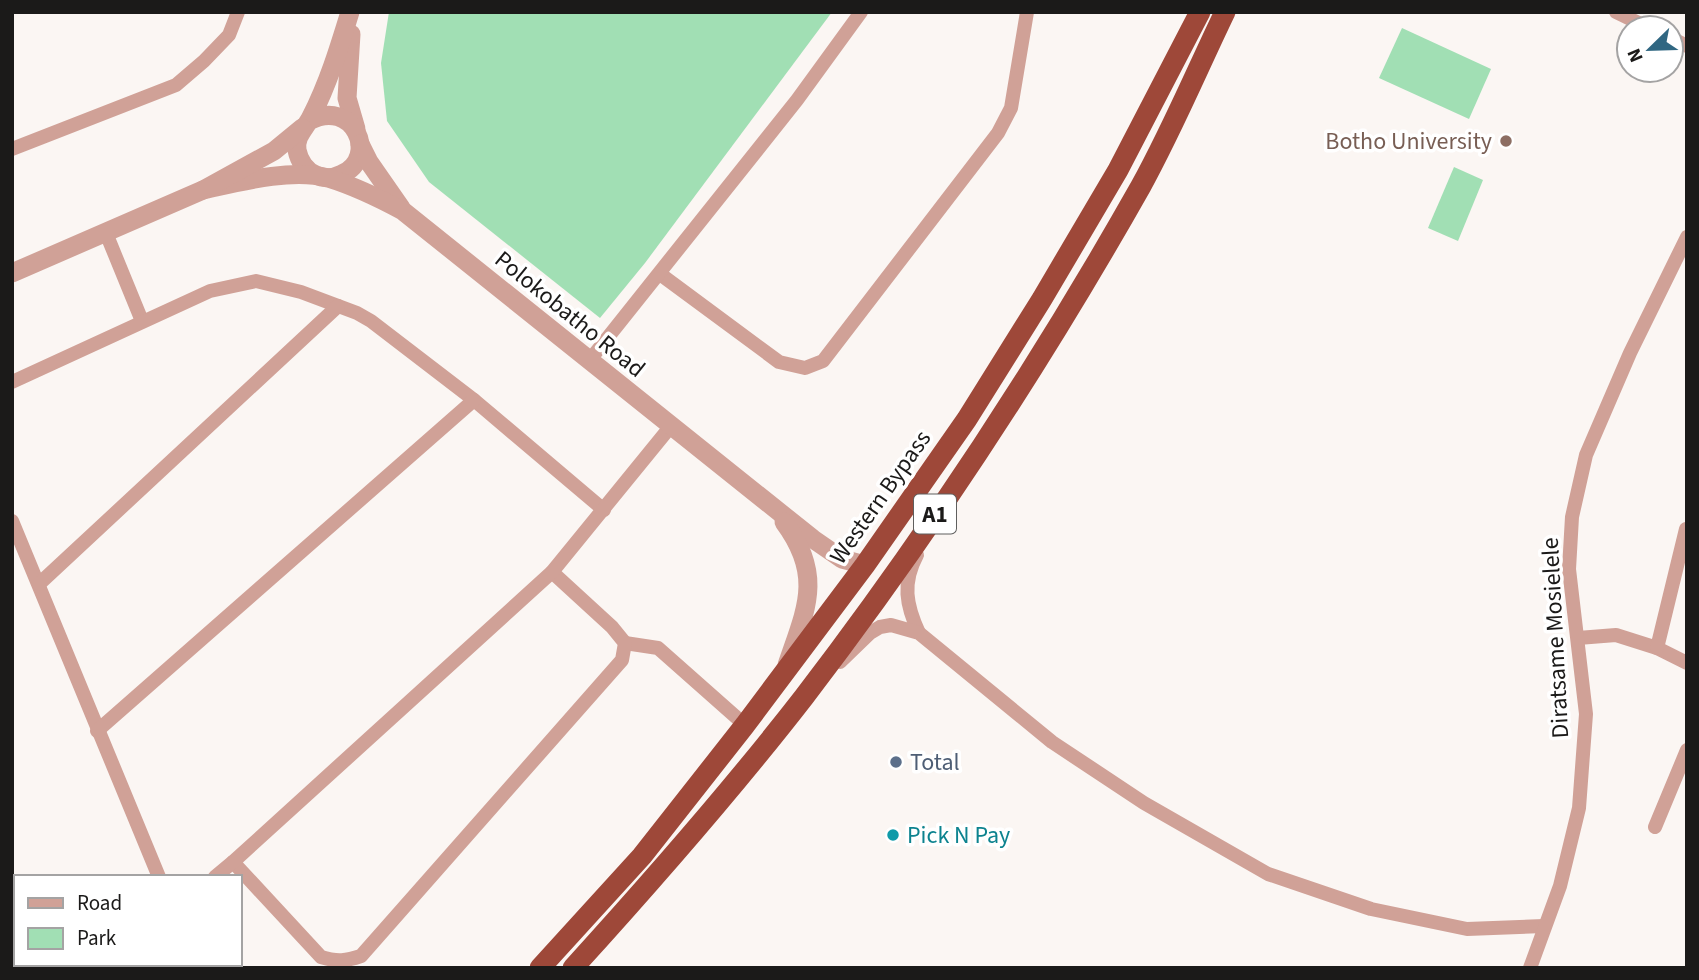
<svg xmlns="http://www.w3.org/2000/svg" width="1699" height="980" font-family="'Source Sans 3',sans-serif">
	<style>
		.green { fill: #a1dfb4 }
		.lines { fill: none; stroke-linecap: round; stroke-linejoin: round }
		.minor { stroke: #d0a197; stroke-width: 14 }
		.tertiary { stroke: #d0a197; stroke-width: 19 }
		.trunk { stroke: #9e4839; stroke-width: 21 }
		.education-dot { fill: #8d6e63; stroke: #fff; stroke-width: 2.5 }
		.service-dot { fill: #5c6f8a; stroke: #fff; stroke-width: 2.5 }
		.culture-dot { fill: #0f9aa8; stroke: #fff; stroke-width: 2.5 }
		.labels { text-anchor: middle; stroke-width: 7; stroke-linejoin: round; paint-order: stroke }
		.shield { fill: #fff; stroke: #5f5f5e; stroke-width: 2 }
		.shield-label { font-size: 23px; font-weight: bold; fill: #1b1a19 }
		.education-label { font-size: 24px; fill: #785e54; stroke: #fff; text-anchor: end }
		.street-label { font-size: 24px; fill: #1b1a19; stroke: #fff }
		.service-label { font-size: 24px; fill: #4e5e75; stroke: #fff; text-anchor: start }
		.culture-label { font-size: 24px; fill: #0d838f; stroke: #fff; text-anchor: start }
	</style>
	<rect width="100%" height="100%" fill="#fbf6f3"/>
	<g class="green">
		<polygon points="389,12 832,12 645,263 600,318 429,182 387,121 381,63"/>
		<polygon points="1402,28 1491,69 1469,119 1379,78"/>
		<polygon points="1454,167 1483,180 1458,241 1428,228"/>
	</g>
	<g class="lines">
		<g class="minor">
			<polyline points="1616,12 1649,28"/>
			<polyline points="1671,38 1687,46"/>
			<polyline points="12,149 176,85 204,61 229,35 238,12"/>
			<polyline points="106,233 142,321"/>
			<polyline points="660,274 779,362 805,368 823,361 998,133 1011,108 1027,12"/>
			<polyline points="589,361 797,100 861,12"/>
			<polyline points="12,382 210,291 256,281 301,292 357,313 371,321 474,400 604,510"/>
			<polyline points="12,521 159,877"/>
			<path d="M 917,555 C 902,583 906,605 919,633"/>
			<polyline points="39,584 338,306"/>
			<polyline points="1578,638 1616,635 1657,648 1687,663"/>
			<polyline points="625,643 658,648 745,725"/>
			<polyline points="1657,648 1686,529"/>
			<polyline points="840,662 870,633 880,627 891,625 919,633 1052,742 1144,803 1268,874 1371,909 1467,929 1544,926"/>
			<polyline points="97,731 474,400"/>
			<polyline points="1655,827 1687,750"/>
			<path d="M 233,862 L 321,957 C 337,962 346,961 361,956 L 622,660 L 625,643 L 612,627 L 552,572"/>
			<polyline points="215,877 233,862 552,572 671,426"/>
			<polyline points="12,957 17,968"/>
			<polyline points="91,968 97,964"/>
			<polyline points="1530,968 1560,886 1579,808 1586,714 1569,569 1572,517 1586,455 1630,353 1687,237"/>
		</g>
		<g class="tertiary">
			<polyline points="351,34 347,98 356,129"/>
			<path d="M 309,121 C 353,97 380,157 342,174 C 334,178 324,179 316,175 C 306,171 299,161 297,150 C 295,136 305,129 311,117 C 328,84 339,48 350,12"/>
			<polyline points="360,144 369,162 401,208"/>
			<path d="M 203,190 C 239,182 292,168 328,178 C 354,186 379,198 403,211 L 813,539 L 842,559 L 865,565"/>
			<polyline points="12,273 203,190 274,151 302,128"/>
			<path d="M 784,522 C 824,576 806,609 787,665"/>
		</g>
		<g class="trunk">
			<polyline points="540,968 642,856 745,725 865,565 967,419 1042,299 1118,170 1200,12"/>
			<path d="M 573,968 C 653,880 731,791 804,697 C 928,535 1041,363 1141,186 C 1172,130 1197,70 1225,12"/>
		</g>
	</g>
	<circle class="education-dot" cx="1506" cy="141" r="7"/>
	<circle class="service-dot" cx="896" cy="762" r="7"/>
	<circle class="culture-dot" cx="893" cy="835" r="7"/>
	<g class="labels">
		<rect class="shield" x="914" y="494.5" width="42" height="39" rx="5"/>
		<g class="shield-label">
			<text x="935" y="522">A1</text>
		</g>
		<g class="education-label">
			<text x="1492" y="149">Botho University</text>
		</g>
		<g class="street-label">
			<text transform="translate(570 314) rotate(39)" y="8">Polokobatho Road</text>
			<text transform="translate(880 497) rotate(-55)" y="8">Western Bypass</text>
			<text transform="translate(1555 638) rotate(-93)" y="8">Diratsame Mosielele</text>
		</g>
		<g class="service-label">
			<text x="910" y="770">Total</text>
		</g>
		<g class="culture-label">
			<text x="907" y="843">Pick N Pay</text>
		</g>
	</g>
	<rect width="1699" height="980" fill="none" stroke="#1b1a19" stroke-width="28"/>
	<rect x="14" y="875" width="228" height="91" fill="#ffffff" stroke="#a4a3a3" stroke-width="2"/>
	<rect x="28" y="898" width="35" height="10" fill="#d0a197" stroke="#a4a3a3" stroke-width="2"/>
	<text x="77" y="910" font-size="21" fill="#1b1a19">Road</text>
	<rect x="28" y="928" width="35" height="21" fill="#a1dfb4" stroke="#a4a3a3" stroke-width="2"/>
	<text x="77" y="945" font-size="21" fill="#1b1a19">Park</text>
	<g transform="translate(1650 49) rotate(247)"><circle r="33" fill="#ffffff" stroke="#a4a3a3" stroke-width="2"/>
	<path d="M0-5L12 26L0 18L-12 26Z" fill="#306782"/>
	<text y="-10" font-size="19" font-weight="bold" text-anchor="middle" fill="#1b1a19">N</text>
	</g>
</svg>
